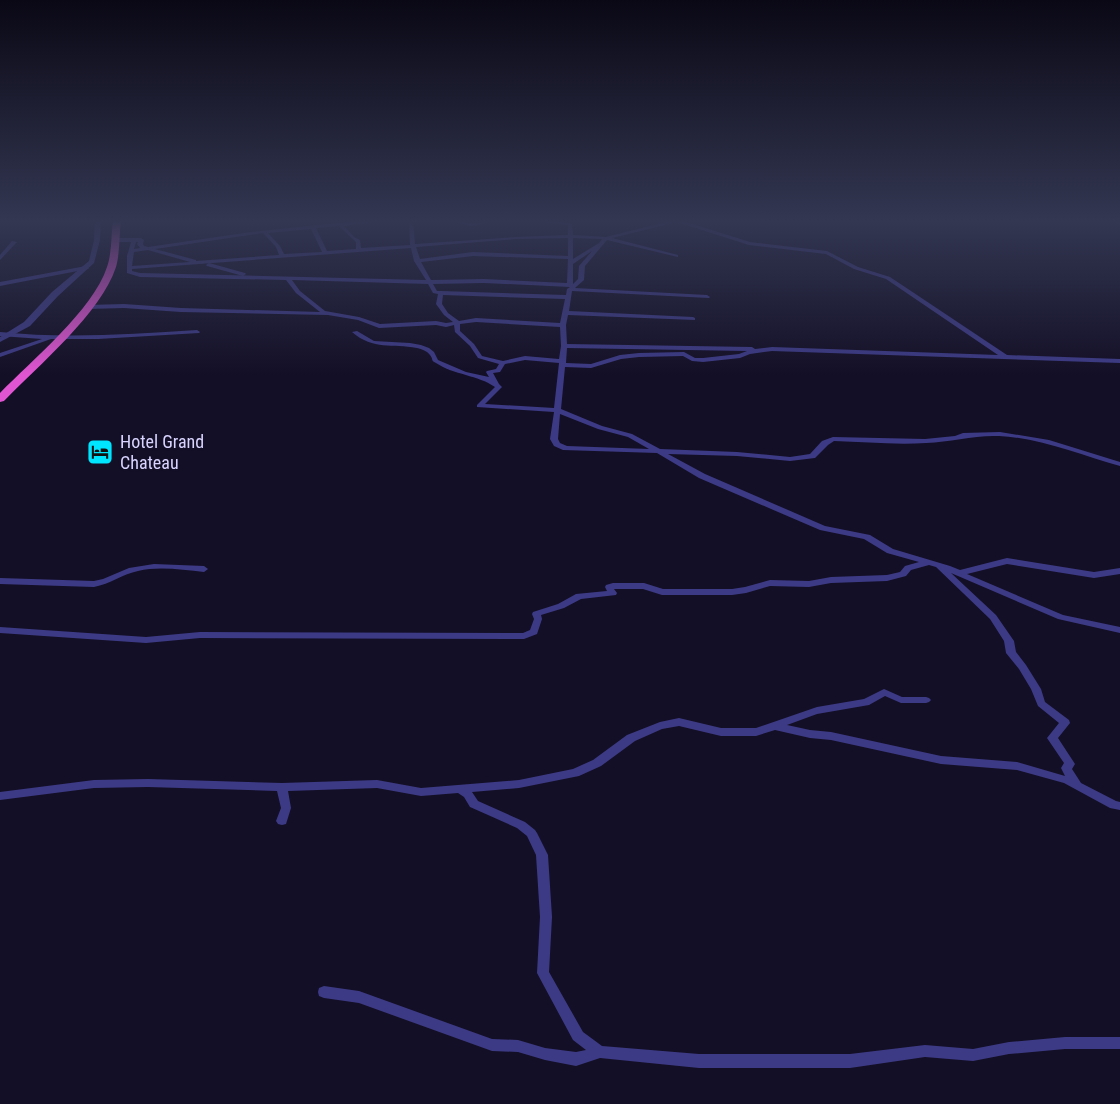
<svg xmlns="http://www.w3.org/2000/svg" width="1120" height="1104" font-family="'Roboto Condensed',sans-serif">
	<style>
		.lines { fill: none; stroke-linecap: round; stroke-linejoin: round }
		.minor { fill: #3d3a85; fill-rule: evenodd }
		.tertiary { fill: #3d3a85; fill-rule: evenodd }
		.trunk { fill: #e055d1; fill-rule: evenodd }
		.labels { text-anchor: middle; stroke-width: 4.5; stroke-linejoin: round; paint-order: stroke }
		.poi-label { font-size: 18px; fill: #d9d4ff; stroke: #130f26; text-anchor: start }
	</style>
	<rect width="100%" height="100%" fill="#130f26"/>
	<g class="lines">
		<g class="minor">
			<path d="M 364,221 L 379,221 L 377,222 L 344,226 L 354,237 L 360,240 L 361,248 L 410,245 L 409,221 L 413,221 L 415,244 L 516,237 L 568,235 L 568,225 L 541,222 L 539,221 L 572,223 L 573,235 L 606,237 L 670,221 L 683,221 L 750,242 L 827,251 L 858,267 L 890,277 L 1007,355 L 1120,359 L 1120,363 L 772,351 L 750,354 L 740,358 L 703,362 L 692,361 L 683,356 L 639,357 L 621,359 L 591,368 L 565,367 L 561,409 L 602,426 L 632,434 L 660,449 L 737,452 L 790,457 L 810,454 L 822,441 L 833,437 L 925,439 L 955,436 L 963,433 L 1000,432 L 1049,440 L 1120,462 L 1120,466 C 1080,455 1041,438 999,436 C 974,435 951,442 926,443 C 896,445 865,442 834,441 L 828,445 L 815,458 L 790,461 L 737,456 L 668,454 L 705,474 L 825,526 L 870,535 L 893,549 L 950,566 L 960,570 L 1007,558 L 1094,572 L 1120,568 L 1120,574 L 1094,578 L 1007,564 L 967,574 L 1063,615 L 1120,627 L 1120,633 L 1058,619 L 951,573 L 996,615 L 1014,641 L 1016,652 L 1026,665 L 1041,689 L 1045,702 L 1069,720 L 1070,723 L 1058,738 L 1075,764 L 1072,769 L 1081,783 L 1116,801 L 1120,802 L 1120,810 L 1110,808 L 1064,783 L 1017,770 L 941,764 L 831,740 L 810,738 L 775,730 L 756,736 L 721,736 L 679,726 L 662,729 L 635,741 L 601,766 L 579,776 L 519,788 L 472,792 L 478,801 L 525,822 L 535,830 L 537,833 L 548,855 L 552,917 L 549,972 L 583,1032 L 602,1046 L 699,1054 L 850,1054 L 925,1045 L 973,1049 L 1009,1042 L 1065,1037 L 1120,1037 L 1120,1049 L 1065,1049 L 1009,1054 L 973,1061 L 925,1057 L 850,1068 L 699,1068 L 600,1058 L 576,1066 L 545,1060 L 518,1052 L 492,1051 L 359,1003 L 324,998 L 319,996 L 318,992 L 319,988 L 324,986 L 359,991 L 492,1039 L 518,1040 L 545,1048 L 576,1052 L 586,1050 L 573,1040 L 537,973 L 540,917 L 536,855 L 527,836 L 517,828 L 470,807 L 464,797 L 458,793 L 421,796 L 377,788 L 288,791 L 291,808 L 286,824 L 282,825 L 278,824 L 276,821 L 281,808 L 277,791 L 148,787 L 94,788 L 0,800 L 0,792 L 94,780 L 148,779 L 282,783 L 377,780 L 421,788 L 519,780 L 573,769 L 593,760 L 627,735 L 660,722 L 679,718 L 721,728 L 756,728 L 817,707 L 864,699 L 884,689 L 902,697 L 926,697 L 929,698 L 931,700 L 929,702 L 926,703 L 901,703 L 885,696 L 869,705 L 817,714 L 787,725 L 810,730 L 831,732 L 941,756 L 1017,762 L 1065,776 L 1061,768 L 1064,763 L 1047,738 L 1059,723 L 1038,706 L 1031,689 L 1019,669 L 1006,653 L 1004,641 L 990,619 L 936,567 L 929,565 L 911,570 L 906,576 L 887,581 L 831,583 L 809,587 L 770,586 L 746,593 L 732,595 L 662,595 L 643,589 L 614,589 L 617,593 L 616,595 L 581,599 L 564,608 L 541,615 L 542,619 L 537,634 L 524,639 L 200,638 L 146,643 L 0,633 L 0,627 L 146,637 L 200,632 L 523,633 L 530,630 L 534,619 L 532,614 L 533,612 L 558,604 L 576,594 L 607,591 L 605,587 L 606,585 L 613,583 L 644,583 L 663,589 L 732,589 L 745,587 L 770,580 L 809,581 L 831,577 L 887,575 L 900,572 L 905,566 L 919,562 L 887,553 L 864,539 L 820,530 L 699,478 L 657,453 L 563,450 L 554,446 L 550,439 L 554,412 L 477,407 L 477,405 L 495,387 C 478,375 454,375 436,363 C 430,360 434,360 430,355 C 427,351 422,349 417,348 C 392,343 374,351 352,332 L 357,331 L 374,341 L 410,343 L 421,345 L 429,348 L 434,352 L 438,360 L 466,372 L 489,377 L 486,372 L 487,371 L 496,369 L 499,364 L 478,358 L 470,346 L 455,332 L 454,325 L 446,327 L 436,325 L 379,328 L 358,320 L 328,315 L 181,312 L 124,308 L 87,309 L 84,307 L 87,305 L 124,304 L 181,308 L 320,312 L 296,293 L 286,280 L 140,277 L 127,273 L 127,256 L 131,242 L 116,242 L 113,240 L 116,238 L 141,238 L 144,240 L 143,244 L 144,246 L 148,247 L 251,232 L 336,223 L 338,222 L 341,223 ZM 677,222 L 749,245 L 826,254 L 854,269 L 886,279 L 998,355 L 772,347 L 755,349 L 752,347 L 567,344 L 566,325 L 568,315 L 695,320 L 695,318 L 693,317 L 569,311 L 572,291 L 709,298 L 710,297 L 707,295 L 575,288 L 584,280 L 585,266 L 607,240 L 678,257 L 678,255 L 612,238 ZM 339,226 L 356,242 L 356,249 L 327,251 L 316,228 ZM 311,229 L 322,252 L 284,254 L 280,246 L 268,233 ZM 263,233 L 276,247 L 279,255 L 196,261 L 196,260 L 155,249 ZM 568,238 L 568,256 L 473,252 L 420,259 L 416,247 L 516,239 ZM 573,238 L 602,239 L 599,243 L 573,259 ZM 136,242 L 138,242 L 137,244 L 140,248 L 134,249 ZM 411,248 L 414,261 L 426,280 L 140,273 L 132,271 L 132,269 ZM 148,250 L 190,262 L 132,266 L 134,252 ZM 592,251 L 579,266 L 578,279 L 573,284 L 573,264 ZM 473,256 L 568,259 L 567,283 L 484,279 L 431,280 L 421,262 ZM 292,280 L 428,284 L 433,293 L 438,294 L 436,304 L 444,315 L 453,322 L 446,323 L 436,321 L 380,324 L 359,317 L 325,311 L 300,291 ZM 484,283 L 570,287 L 567,289 L 566,295 L 441,291 L 437,291 L 433,284 ZM 443,295 L 565,299 L 560,323 L 476,318 L 459,321 L 448,313 L 442,304 ZM 476,322 L 560,327 L 561,346 L 559,359 L 525,356 L 503,361 L 482,356 L 474,344 L 460,331 L 460,324 ZM 567,348 L 747,351 L 739,354 L 703,358 L 695,358 L 684,352 L 639,353 L 620,355 L 591,364 L 566,363 ZM 525,360 L 559,363 L 554,408 L 485,404 L 502,387 L 499,384 L 493,373 L 500,372 L 505,364 ZM 560,414 L 598,429 L 628,437 L 649,449 L 567,446 L 560,443 L 558,439 Z"/>
			<path d="M 453,221 C 459,221 463,222 469,223 C 478,224 488,221 496,221 L 471,226 Z"/>
			<polygon points="1112,221 1120,221 1120,224 1112,222"/>
			<polygon points="12,241 17,242 0,260 0,255"/>
			<polygon points="209,263 245,273 246,274 243,276 207,266 206,265"/>
			<polygon points="86,266 89,268 88,269 0,286 0,282"/>
			<path d="M 197,330 L 200,332 L 199,333 L 98,339 L 51,339 L 0,357 L 0,353 L 42,339 L 0,336 L 0,332 C 66,339 131,334 197,330 Z"/>
			<path d="M 154,564 L 204,566 L 208,569 L 204,572 C 183,570 159,566 138,571 C 123,574 110,584 94,587 L 0,584 L 0,578 L 94,581 L 103,579 L 129,568 Z"/>
		</g>
		<polygon class="tertiary" points="95,221 101,221 100,240 94,263 58,296 30,326 0,342 0,337 24,322 52,292 89,261 94,240"/>
		<path class="trunk" d="M 113,221 L 121,221 C 119,235 120,253 116,267 C 101,313 38,366 4,401 L 0,402 L 0,393 C 32,360 93,310 107,267 C 112,253 111,235 113,221 Z"/>
	</g>
	<linearGradient id="sky" x2="0" y2="1"><stop stop-color="#0a0815"/><stop offset="0.59" stop-color="#333752"/><stop offset="1" stop-color="#333752" stop-opacity="0"/></linearGradient>
	<rect width="1120" height="375" fill="url(#sky)"/>
	<defs>
		<symbol id="hotel-square" viewBox="-11 -11 22 22"><rect x="-9" y="-9" width="18" height="18" rx="4" fill="#00e5ff" stroke="#130f26"/><path d="M-6-4.5h1.5V1H6V5H4.5V3h-9V5H-6ZM-4 0a1.8 1.8 0 1 1 3.6 0ZM.5 0V-2.5h3Q6-2.5 6 0Z" fill="#111"/></symbol>
	</defs>
	<g fill-rule="evenodd">
		<use href="#hotel-square" x="85" y="437" width="30" height="30"/>
	</g>
	<g class="labels">
		<g class="poi-label">
			<text x="120" y="448">Hotel Grand<tspan x="120" dy="21">Chateau</tspan></text>
		</g>
	</g>
</svg>
